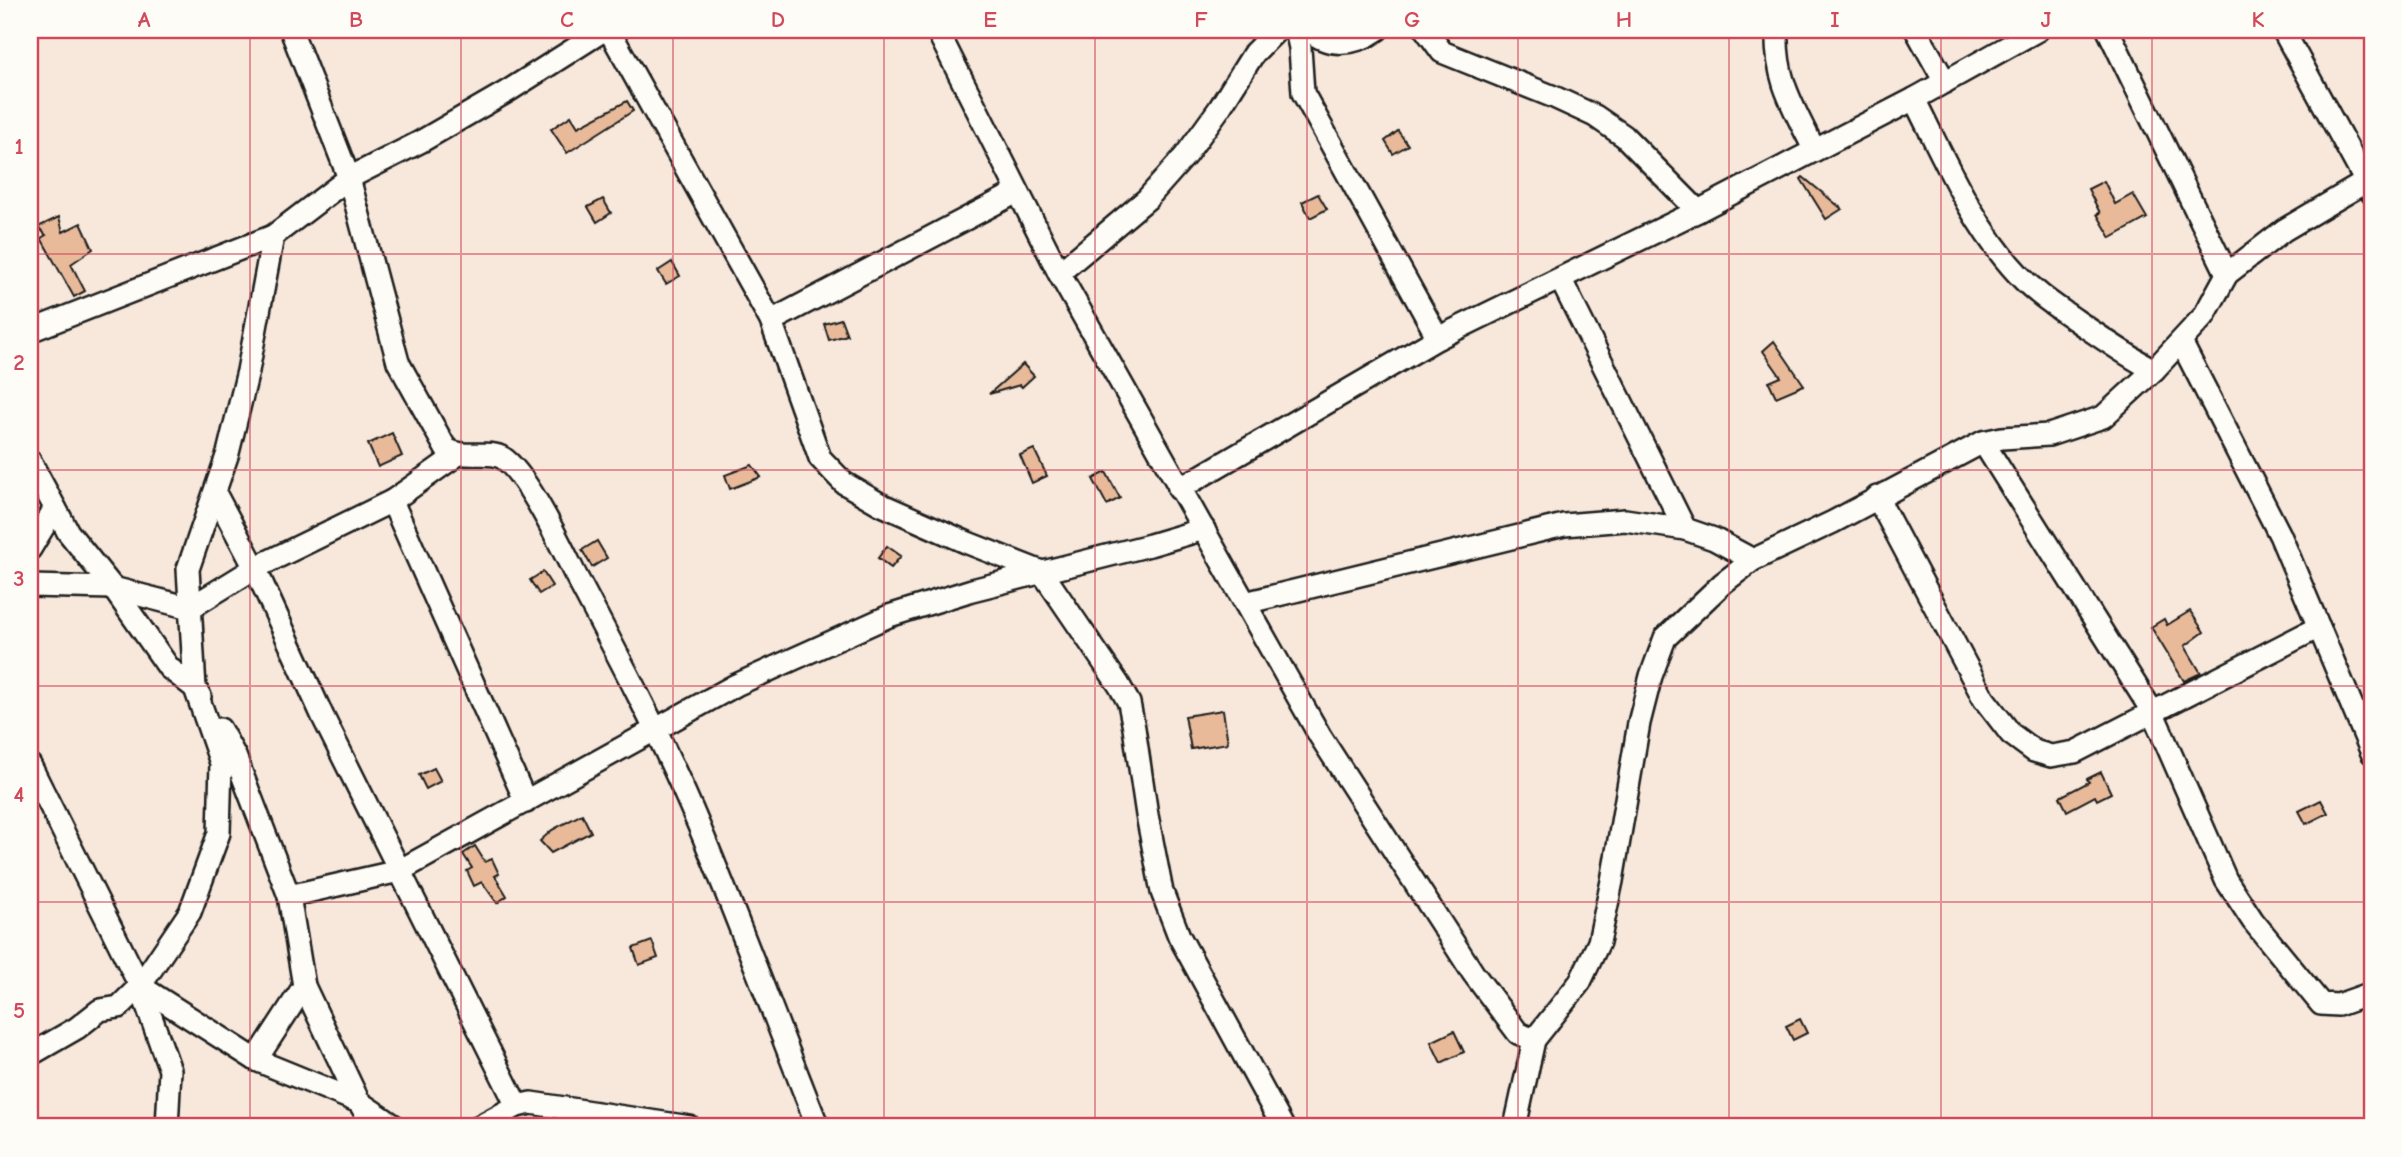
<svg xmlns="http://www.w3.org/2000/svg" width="2402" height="1157" font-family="'Comic Neue',sans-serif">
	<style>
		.building { fill: #e9ba9a; stroke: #1c1c1c; stroke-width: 2 }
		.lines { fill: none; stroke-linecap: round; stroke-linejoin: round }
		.minor-casing { stroke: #1c1c1c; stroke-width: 26 }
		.minor { stroke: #fdfcf7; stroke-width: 21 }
		.grid { fill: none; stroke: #d1495b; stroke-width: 2; stroke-opacity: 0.55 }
		.neatline { fill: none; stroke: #d1495b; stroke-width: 2.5 }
		.grid-label { font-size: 23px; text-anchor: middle; font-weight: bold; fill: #d1495b }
	</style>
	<rect width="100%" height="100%" fill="#f7e8db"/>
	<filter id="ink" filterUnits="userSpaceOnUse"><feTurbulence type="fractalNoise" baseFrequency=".0143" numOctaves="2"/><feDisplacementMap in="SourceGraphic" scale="14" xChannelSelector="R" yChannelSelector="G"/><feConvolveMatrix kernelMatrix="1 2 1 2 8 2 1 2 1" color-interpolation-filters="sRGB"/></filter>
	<g filter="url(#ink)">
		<g class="building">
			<polygon points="627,101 633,111 567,153 551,129 571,116 578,127"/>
			<polygon points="1398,131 1408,145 1393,154 1385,141"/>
			<polygon points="1803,177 1842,209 1826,219 1801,179"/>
			<polygon points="2104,181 2115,204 2133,194 2147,218 2111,238 2097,214 2100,213 2088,189"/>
			<polygon points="1318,194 1327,209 1310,218 1302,202"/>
			<polygon points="603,199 611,213 597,222 588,207"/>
			<polygon points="59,217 63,232 81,223 93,249 71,264 85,291 74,297 41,238 46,235 38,227"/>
			<polygon points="672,262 680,276 666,284 658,271"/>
			<polygon points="841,319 847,335 829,340 824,324"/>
			<polygon points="1774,341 1804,385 1776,397 1769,382 1781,377 1763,351"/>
			<polygon points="1023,364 1034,376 1022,387 1020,385 989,394"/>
			<polygon points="392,433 402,456 378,467 368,444"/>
			<polygon points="1034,449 1047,476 1032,483 1020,455"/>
			<polygon points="752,465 761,477 730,489 725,475"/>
			<polygon points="1106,472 1120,498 1107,505 1093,479"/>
			<polygon points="597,541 607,558 592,567 582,550"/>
			<polygon points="887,546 901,556 891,568 878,558"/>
			<polygon points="543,572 552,586 539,594 530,580"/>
			<polygon points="2190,611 2204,632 2185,646 2201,673 2184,681 2151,627 2164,619 2167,625"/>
			<polygon points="1223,710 1228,743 1191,749 1185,716"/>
			<polygon points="434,768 441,781 426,789 419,775"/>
			<polygon points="2101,772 2111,793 2097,800 2095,796 2067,811 2060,797 2089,782 2087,779"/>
			<polygon points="2321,800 2328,813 2306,824 2299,811"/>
			<polygon points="582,814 591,832 551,853 540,841 552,830"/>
			<polygon points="475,846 485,862 492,859 499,874 495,876 507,896 497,903 482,882 474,886 467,871 472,868 463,854"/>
			<polygon points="652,941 658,958 639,965 633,948"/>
			<polygon points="1800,1019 1807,1033 1793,1040 1786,1026"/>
			<polygon points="1454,1031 1464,1052 1441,1063 1431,1042"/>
		</g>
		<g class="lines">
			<defs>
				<g id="minor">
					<path d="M 291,30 L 349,178 L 398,362 L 446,449 C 466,460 488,449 503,458 C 527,474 561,546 575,574 C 619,657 663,740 699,826 C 741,926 778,1027 818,1127"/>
					<polyline points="609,30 771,321 820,458 844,483 880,504 968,543 1042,572 1119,685 1129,703 1134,728 1147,815 1162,892 1179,936 1283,1127"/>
					<polyline points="937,30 1059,273 1320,736 1473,973 1518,1033 1534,1040"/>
					<polyline points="1296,30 1300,48 1303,93 1438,338"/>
					<path d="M 1309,30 C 1328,48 1356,45 1377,30"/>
					<polyline points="1426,30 1442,52 1554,97 1595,116 1624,136 1698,211"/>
					<path d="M 1777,30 C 1775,80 1793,106 1814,149"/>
					<polyline points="1916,30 1945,82"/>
					<polyline points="2108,30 2227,274"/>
					<polyline points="2283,30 2372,193"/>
					<path d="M 1914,99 C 1944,158 1972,225 2018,274 C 2034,292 2057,307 2077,321 C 2102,338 2127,356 2154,370"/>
					<polyline points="1059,273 1147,199 1185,156 1219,109 1254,53 1277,30"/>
					<polyline points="1561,280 1685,529"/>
					<polyline points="771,321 1017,192"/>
					<polyline points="30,331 273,236 349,178 420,142 508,91 604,30"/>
					<polyline points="2181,342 2280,535 2372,753"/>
					<polyline points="1983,442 2152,711 2226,880 2253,921 2321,1004 2338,1005 2372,993"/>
					<polyline points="30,461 68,532 113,588 169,668 195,688 200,696"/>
					<polyline points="1179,489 1438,338 1698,211 1914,99 2038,30"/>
					<polyline points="215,493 255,568 323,717 517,1106"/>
					<polyline points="1877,497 1984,699 2011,734 2034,751 2051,756 2075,752 2319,627"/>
					<polyline points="392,501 526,802"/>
					<polyline points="30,549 55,508"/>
					<polyline points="30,586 113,588 190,608 255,568 392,501 457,455"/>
					<polyline points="1245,603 1564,525 1625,520 1685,529 1714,539 1753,560"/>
					<polyline points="220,729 235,756 289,896 304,986 359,1102 374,1127"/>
					<polyline points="30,765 140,986 170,1070 167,1127"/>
					<polyline points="289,896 399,871 736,685 889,616 972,590 1150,545 1204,529"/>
					<polyline points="140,986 190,912 219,833 221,763 195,688 188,569 228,453 248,371 273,236"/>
					<polyline points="30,1055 77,1028 100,1010 119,1007 140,986 256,1060 359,1102 396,1127"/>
					<polyline points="256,1060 304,986"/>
					<polyline points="478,1127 517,1106 531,1103 690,1127"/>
					<polyline points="1515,1127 1534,1040 1580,982 1599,942 1612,881 1639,723 1651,676 1665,638 1723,583 1753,560 1833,522 1983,442 2002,438 2049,435 2103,417 2154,370 2204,316 2227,274 2284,230 2372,178"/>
				</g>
			</defs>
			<use href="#minor" class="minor-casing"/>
			<use href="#minor" class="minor"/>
		</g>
	</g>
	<path class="grid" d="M 250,30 L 250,1127M 461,30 L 461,1127M 673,30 L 673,1127M 884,30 L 884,1127M 1095,30 L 1095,1127M 1307,30 L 1307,1127M 1518,30 L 1518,1127M 1729,30 L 1729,1127M 1941,30 L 1941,1127M 2152,30 L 2152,1127M 30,254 L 2372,254M 30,470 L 2372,470M 30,686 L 2372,686M 30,902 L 2372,902"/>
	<rect width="2402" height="1157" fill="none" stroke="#fdfcf7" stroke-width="77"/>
	<rect x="38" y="38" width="2326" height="1080" class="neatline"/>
	<g class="grid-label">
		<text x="144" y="27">A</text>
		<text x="356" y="27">B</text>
		<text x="567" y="27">C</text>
		<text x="778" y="27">D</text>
		<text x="990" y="27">E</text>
		<text x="1201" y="27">F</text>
		<text x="1412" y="27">G</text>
		<text x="1624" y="27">H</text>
		<text x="1835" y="27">I</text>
		<text x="2046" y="27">J</text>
		<text x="2258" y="27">K</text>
		<text x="19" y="154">1</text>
		<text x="19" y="370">2</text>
		<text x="19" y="586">3</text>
		<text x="19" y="802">4</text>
		<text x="19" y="1018">5</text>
	</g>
</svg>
